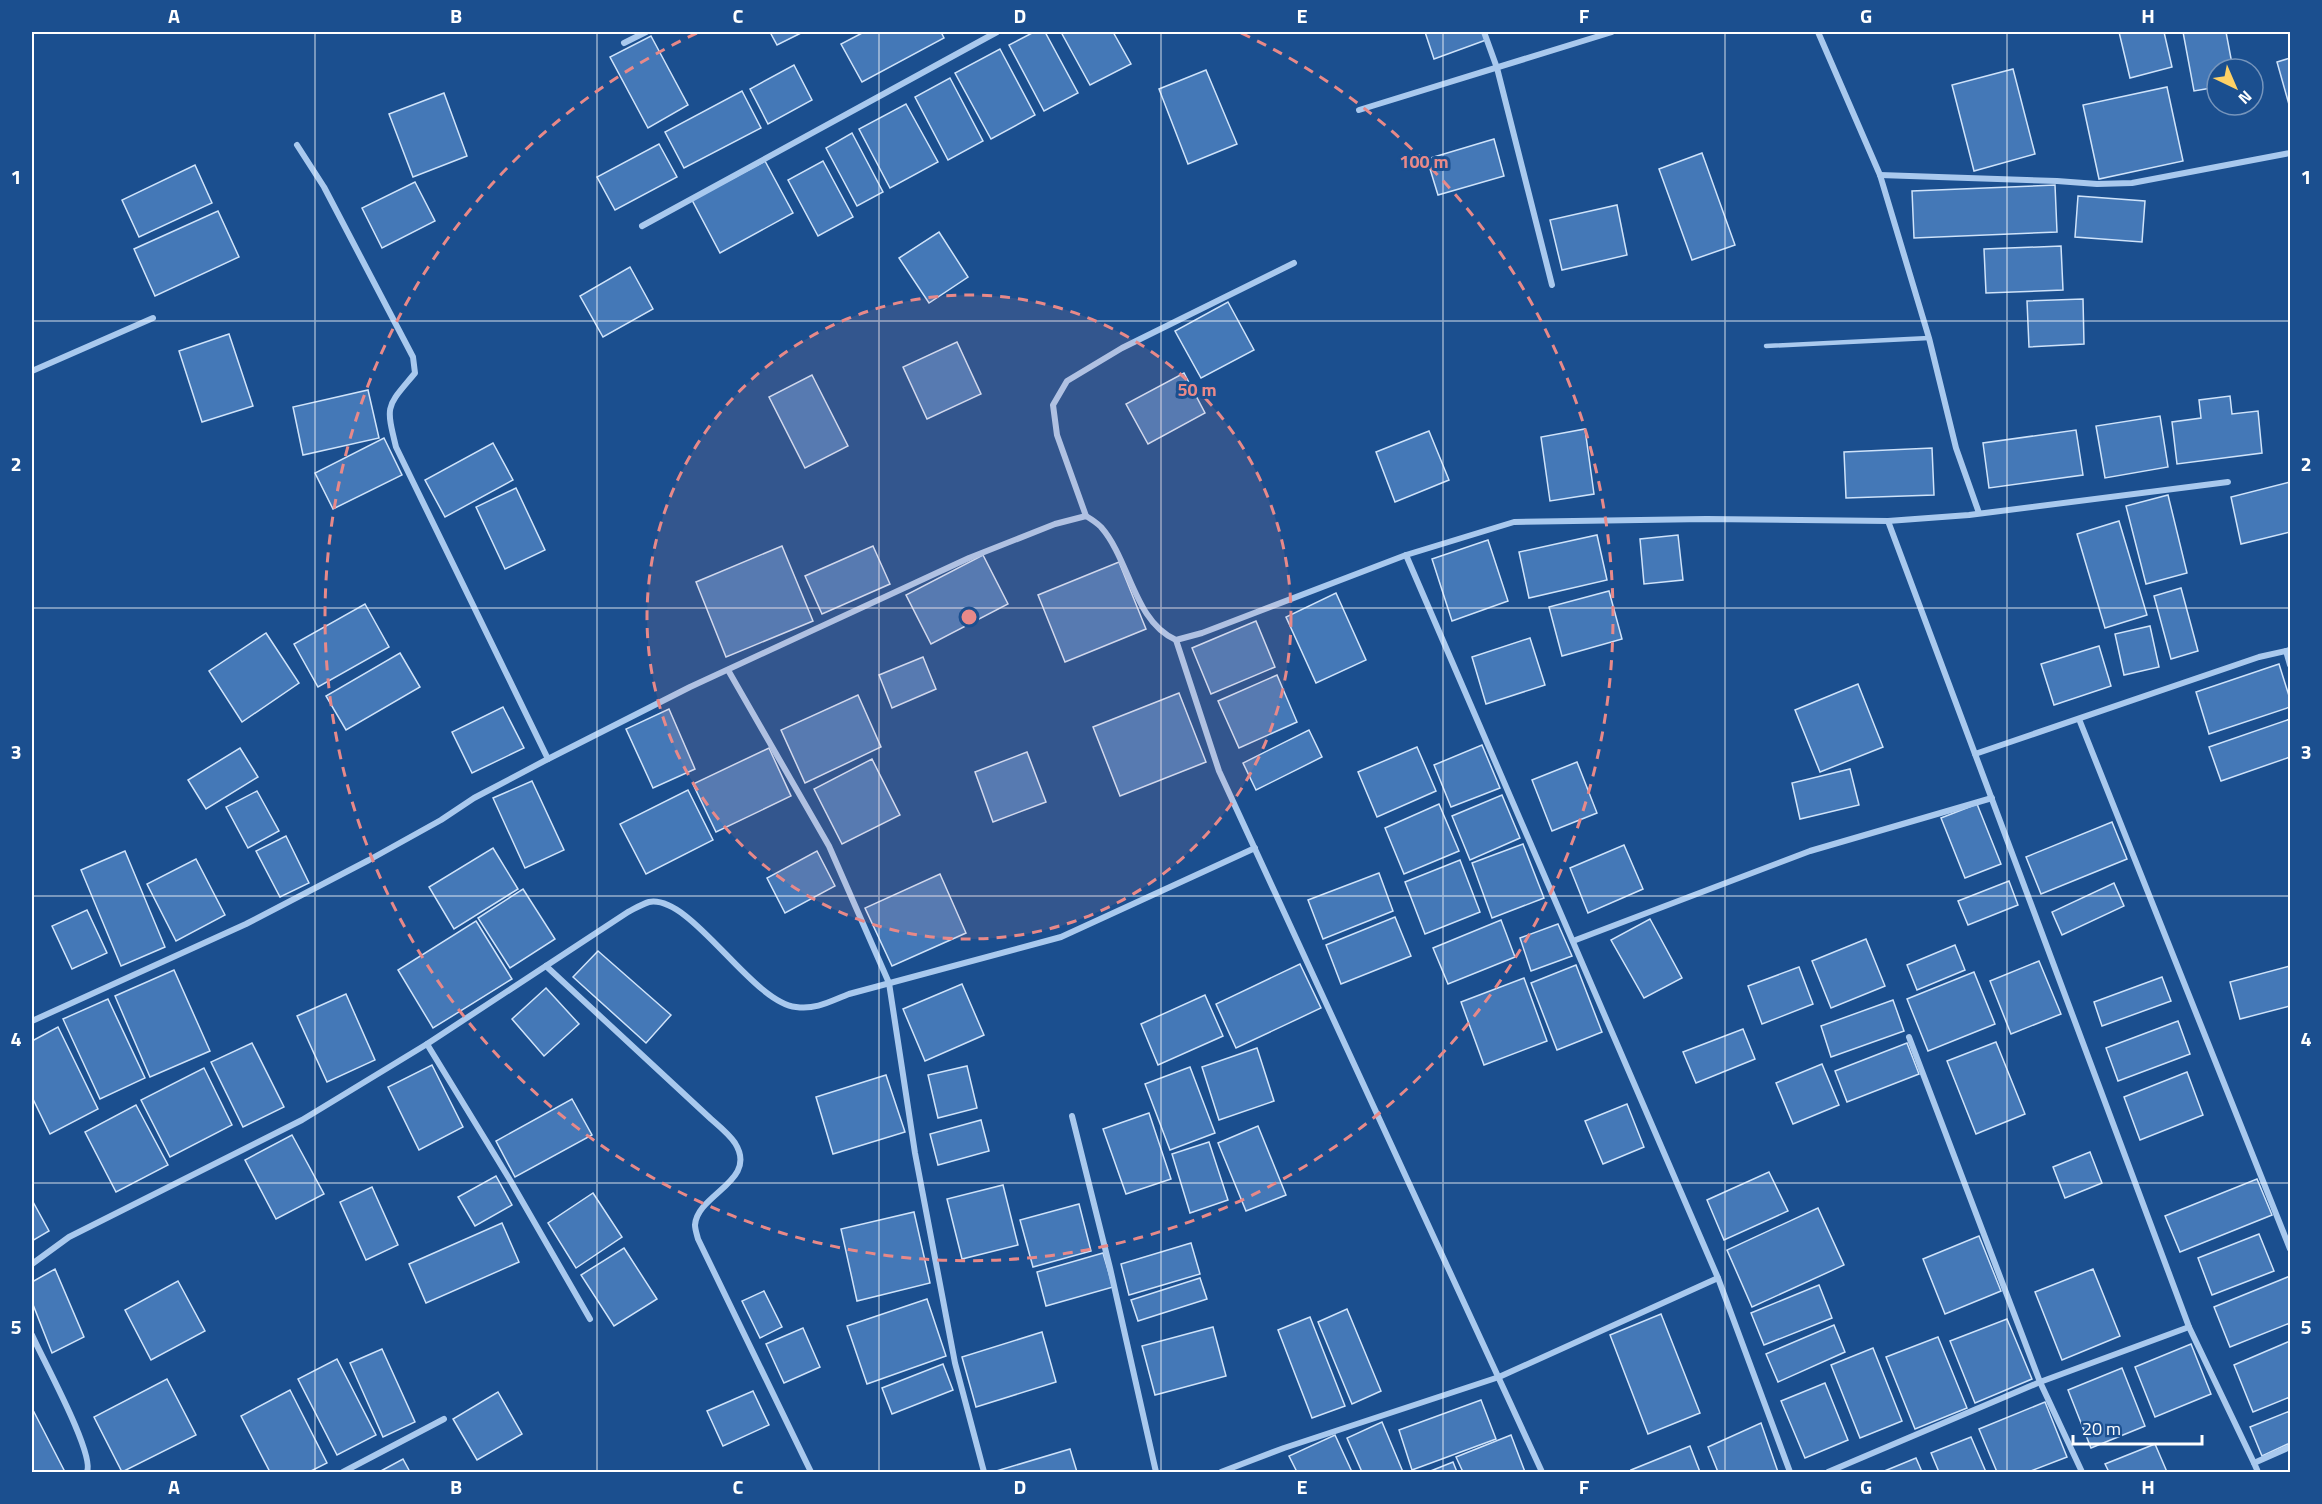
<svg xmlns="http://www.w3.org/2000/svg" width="2322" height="1504" font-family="'Titillium Web',sans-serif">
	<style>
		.building { fill: #4478b7; stroke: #cfe3fa; stroke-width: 1.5 }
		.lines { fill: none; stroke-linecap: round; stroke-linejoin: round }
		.lane { stroke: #a9c9ee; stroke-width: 4.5 }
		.street { stroke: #a9c9ee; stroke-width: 6 }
		.grid { fill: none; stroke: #fff; stroke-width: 1.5; stroke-opacity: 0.55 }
		.ring { fill: none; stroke: #e88989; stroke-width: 3; stroke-dasharray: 10 8 }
		.centre { fill: #e88989; stroke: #1b4f8f; stroke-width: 3 }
		.ring-label { font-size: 18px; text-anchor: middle; font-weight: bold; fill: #e88989; stroke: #1b4f8f; stroke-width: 6; stroke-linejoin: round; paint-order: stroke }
		.neatline { fill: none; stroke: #fff; stroke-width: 2 }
		.grid-label { font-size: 20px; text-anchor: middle; font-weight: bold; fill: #fff }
	</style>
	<rect width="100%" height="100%" fill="#1b4f8f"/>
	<g class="building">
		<polygon points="770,32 803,32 777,45"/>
		<polygon points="864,32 941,32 944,38 862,82 841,44"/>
		<polygon points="1034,32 1045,32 1078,93 1044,111 1009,45"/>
		<polygon points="1061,32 1113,32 1131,64 1090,85"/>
		<polygon points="1425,32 1483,32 1486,40 1434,59"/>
		<polygon points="2119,32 2164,32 2172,67 2130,78"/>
		<polygon points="2183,32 2226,32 2233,69 2217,69 2217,87 2194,91"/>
		<polygon points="651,36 688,105 648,128 610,57"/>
		<polygon points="1000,49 1035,115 991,139 955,73"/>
		<polygon points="2290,58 2290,108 2277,62"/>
		<polygon points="794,65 812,100 768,124 750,89"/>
		<polygon points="2013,69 2035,154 1974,171 1952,85"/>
		<polygon points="1206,70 1237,144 1188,164 1159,89"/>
		<polygon points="950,78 983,141 948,160 915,97"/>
		<polygon points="2167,87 2183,161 2099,179 2083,105"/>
		<polygon points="742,91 761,128 684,168 665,132"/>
		<polygon points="444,93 467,156 413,177 389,114"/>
		<polygon points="906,104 938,162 890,188 859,129"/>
		<polygon points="852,133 883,192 857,206 826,148"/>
		<polygon points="1494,139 1504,176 1438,195 1427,159"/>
		<polygon points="659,144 677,177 615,210 597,177"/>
		<polygon points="1702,153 1735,245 1692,260 1659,169"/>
		<polygon points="765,161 793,213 720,253 692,200"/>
		<polygon points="823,161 853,217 818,236 788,180"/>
		<polygon points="195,165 212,203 139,237 122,200"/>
		<polygon points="415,182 435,221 382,248 362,208"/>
		<polygon points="2055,185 2057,232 1914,238 1912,191"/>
		<polygon points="2078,196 2145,201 2142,242 2075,237"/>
		<polygon points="1617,205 1627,255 1562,270 1550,220"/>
		<polygon points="218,211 239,257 155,296 134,249"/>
		<polygon points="939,232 968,277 929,303 899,258"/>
		<polygon points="2061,246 2063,290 1986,293 1984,249"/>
		<polygon points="630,267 653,309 603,337 580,296"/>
		<polygon points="2083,299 2084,344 2029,347 2027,301"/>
		<polygon points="1228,302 1254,350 1201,378 1175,331"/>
		<polygon points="229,334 253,406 202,422 179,351"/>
		<polygon points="957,342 981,394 927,419 903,367"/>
		<polygon points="1184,373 1205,413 1148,444 1126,404"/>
		<polygon points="812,375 848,446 805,468 769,397"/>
		<polygon points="368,390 379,438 303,455 293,407"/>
		<polygon points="2230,396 2232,414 2258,411 2262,453 2177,464 2172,422 2201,418 2199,400"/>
		<polygon points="2160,416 2168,467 2105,478 2096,426"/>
		<polygon points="1585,429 1594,494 1550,501 1541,437"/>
		<polygon points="2076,430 2083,475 1989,488 1983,443"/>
		<polygon points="1429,431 1449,480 1395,502 1376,452"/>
		<polygon points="384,438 402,475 333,509 315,473"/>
		<polygon points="493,443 513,480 445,517 425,480"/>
		<polygon points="1932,448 1934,495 1846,498 1844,452"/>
		<polygon points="2290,482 2290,532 2241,544 2231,497"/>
		<polygon points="516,488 545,550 505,569 476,507"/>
		<polygon points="2168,495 2187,573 2146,584 2126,506"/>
		<polygon points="2119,521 2147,615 2105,628 2077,534"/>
		<polygon points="1597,535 1607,580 1529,598 1519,552"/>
		<polygon points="1678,535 1683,580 1644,584 1640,539"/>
		<polygon points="1488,540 1508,601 1452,621 1432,559"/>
		<polygon points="782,546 813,621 726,657 696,582"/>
		<polygon points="873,546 890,584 822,614 805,576"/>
		<polygon points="983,555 1008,604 931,644 906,595"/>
		<polygon points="1119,562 1146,629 1065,662 1038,595"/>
		<polygon points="2181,588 2198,651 2171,659 2154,596"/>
		<polygon points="1609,591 1622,639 1562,656 1549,607"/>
		<polygon points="1336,593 1366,660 1316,683 1286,617"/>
		<polygon points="365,604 389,647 318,687 294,644"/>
		<polygon points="1256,621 1275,667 1211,694 1192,648"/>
		<polygon points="2150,626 2159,667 2124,675 2115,634"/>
		<polygon points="266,633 299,683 242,722 209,671"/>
		<polygon points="1530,638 1545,685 1486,704 1472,657"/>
		<polygon points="2099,646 2111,686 2054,705 2041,664"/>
		<polygon points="400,653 420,687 346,730 326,696"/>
		<polygon points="923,657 936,689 892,708 879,675"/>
		<polygon points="2279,664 2290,699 2290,707 2209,734 2196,692"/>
		<polygon points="1277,675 1297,722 1239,748 1218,701"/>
		<polygon points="1858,684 1883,747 1820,772 1795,710"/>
		<polygon points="1179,693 1206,762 1120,796 1093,727"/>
		<polygon points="858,695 881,747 805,783 781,730"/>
		<polygon points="503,707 524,748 472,773 452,732"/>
		<polygon points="669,709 695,769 653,788 626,729"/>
		<polygon points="2290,719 2290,757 2221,781 2209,747"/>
		<polygon points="1309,730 1322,757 1256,790 1243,763"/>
		<polygon points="1482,745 1500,788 1451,807 1434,765"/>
		<polygon points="1417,747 1436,791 1377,817 1358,772"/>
		<polygon points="240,748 258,777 206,809 188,780"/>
		<polygon points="769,748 791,796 716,832 693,784"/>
		<polygon points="1027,752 1046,802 993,822 975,772"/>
		<polygon points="872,759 900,815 842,844 814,789"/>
		<polygon points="1577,762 1597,813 1552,831 1532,780"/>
		<polygon points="1850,769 1859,805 1800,819 1792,783"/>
		<polygon points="532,781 564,850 525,868 493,798"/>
		<polygon points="688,790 713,840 646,874 620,824"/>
		<polygon points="257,791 279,831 248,848 226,807"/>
		<polygon points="1502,795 1520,838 1470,860 1452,816"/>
		<polygon points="1439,804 1459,851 1404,874 1385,828"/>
		<polygon points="1977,804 2001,864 1965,878 1941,818"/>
		<polygon points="2112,822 2127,859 2041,894 2026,857"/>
		<polygon points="286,836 309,883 280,897 256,851"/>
		<polygon points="1523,844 1544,898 1492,918 1472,863"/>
		<polygon points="1624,845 1643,889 1588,913 1570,868"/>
		<polygon points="493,848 518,889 454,929 429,887"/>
		<polygon points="125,851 165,947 121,966 81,870"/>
		<polygon points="817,851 835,886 785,913 767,878"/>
		<polygon points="196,859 225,915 176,941 147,884"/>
		<polygon points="1460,860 1480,912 1425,934 1405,882"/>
		<polygon points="1379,873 1393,911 1323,939 1308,900"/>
		<polygon points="940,874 966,933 892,966 865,908"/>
		<polygon points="2009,881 2018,905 1968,925 1958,901"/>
		<polygon points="2114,883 2124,906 2062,935 2052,912"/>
		<polygon points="523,889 555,939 510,968 478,918"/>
		<polygon points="87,910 107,953 72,969 52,926"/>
		<polygon points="1395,917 1411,956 1341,984 1326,945"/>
		<polygon points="1650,919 1682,978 1644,998 1611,940"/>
		<polygon points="1501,920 1515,957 1448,984 1433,948"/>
		<polygon points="476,921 512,979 433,1028 398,970"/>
		<polygon points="1558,924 1572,956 1531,971 1520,938"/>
		<polygon points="1866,939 1885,986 1831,1008 1812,961"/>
		<polygon points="1955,945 1965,970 1917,990 1907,965"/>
		<polygon points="598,951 671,1015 646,1043 573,977"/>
		<polygon points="2039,961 2061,1014 2011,1034 1990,981"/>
		<polygon points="1300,964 1321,1008 1236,1048 1216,1004"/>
		<polygon points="1576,965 1602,1032 1557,1050 1531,983"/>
		<polygon points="2290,966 2290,1006 2240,1019 2230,982"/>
		<polygon points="1799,967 1813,1004 1762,1024 1748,986"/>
		<polygon points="174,970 210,1051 150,1077 115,996"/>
		<polygon points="1974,972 1995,1024 1928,1051 1907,999"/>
		<polygon points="2162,977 2171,1001 2102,1026 2094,1002"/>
		<polygon points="1524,978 1547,1041 1484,1065 1461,1002"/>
		<polygon points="962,984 984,1035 925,1061 903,1009"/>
		<polygon points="546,988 579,1024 544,1056 512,1019"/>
		<polygon points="346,994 375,1060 327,1082 297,1016"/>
		<polygon points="1205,995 1223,1036 1158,1065 1141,1024"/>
		<polygon points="108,999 145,1078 100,1099 63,1019"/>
		<polygon points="1893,1000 1904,1031 1831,1057 1821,1026"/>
		<polygon points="2178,1021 2190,1054 2118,1081 2106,1048"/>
		<polygon points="58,1027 98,1109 50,1134 32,1097 32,1041"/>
		<polygon points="1743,1029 1755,1059 1696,1083 1683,1052"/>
		<polygon points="1996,1042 2025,1114 1976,1134 1947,1061"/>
		<polygon points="252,1043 284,1107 243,1127 211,1062"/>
		<polygon points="1907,1043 1919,1074 1847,1102 1835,1071"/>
		<polygon points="1257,1048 1274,1101 1219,1120 1202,1067"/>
		<polygon points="1822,1064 1839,1105 1793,1124 1776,1083"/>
		<polygon points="432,1065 463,1127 419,1150 388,1087"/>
		<polygon points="967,1066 977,1108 938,1118 928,1075"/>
		<polygon points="1190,1067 1215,1133 1170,1150 1145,1084"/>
		<polygon points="204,1068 232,1125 170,1157 141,1100"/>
		<polygon points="2187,1072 2203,1115 2140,1140 2124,1097"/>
		<polygon points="886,1075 905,1132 833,1154 816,1097"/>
		<polygon points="572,1099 592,1135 515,1177 496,1141"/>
		<polygon points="1627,1104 1644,1147 1603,1164 1585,1121"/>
		<polygon points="136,1105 168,1165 116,1192 85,1132"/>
		<polygon points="1149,1113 1171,1179 1126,1194 1103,1129"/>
		<polygon points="981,1120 989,1151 938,1165 930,1134"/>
		<polygon points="1258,1126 1286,1195 1246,1211 1218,1143"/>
		<polygon points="292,1135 324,1194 276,1219 245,1160"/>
		<polygon points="1209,1142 1228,1200 1190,1213 1172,1154"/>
		<polygon points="2090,1152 2102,1183 2065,1198 2053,1167"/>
		<polygon points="1769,1172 1788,1211 1724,1240 1707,1200"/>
		<polygon points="496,1176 512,1205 475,1226 458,1197"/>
		<polygon points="2257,1179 2272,1215 2180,1252 2165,1216"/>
		<polygon points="1003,1185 1018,1245 962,1259 947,1199"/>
		<polygon points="372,1187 398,1245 366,1260 340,1202"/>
		<polygon points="593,1193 622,1237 576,1268 548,1223"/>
		<polygon points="32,1200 49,1231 32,1241"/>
		<polygon points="1079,1204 1091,1251 1033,1267 1020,1220"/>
		<polygon points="1818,1208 1844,1265 1752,1307 1727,1250"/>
		<polygon points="914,1212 930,1283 857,1301 841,1229"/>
		<polygon points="502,1223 519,1262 426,1303 409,1264"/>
		<polygon points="2259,1234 2274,1271 2212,1295 2198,1258"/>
		<polygon points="1979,1236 2001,1291 1945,1314 1923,1259"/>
		<polygon points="1191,1243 1200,1274 1129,1295 1121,1264"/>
		<polygon points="624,1248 657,1299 614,1326 581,1275"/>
		<polygon points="1103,1253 1113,1287 1046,1306 1037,1272"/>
		<polygon points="55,1269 84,1337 52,1353 32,1302 32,1282"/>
		<polygon points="2093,1269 2120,1336 2062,1360 2035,1292"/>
		<polygon points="2290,1276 2290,1323 2230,1347 2214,1307"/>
		<polygon points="1200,1278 1207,1299 1138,1321 1131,1300"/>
		<polygon points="178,1281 205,1331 151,1360 125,1310"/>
		<polygon points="1819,1285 1832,1318 1764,1345 1751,1313"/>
		<polygon points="764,1291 782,1327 760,1338 742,1301"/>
		<polygon points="927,1299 946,1356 867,1384 847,1326"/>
		<polygon points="1347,1309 1381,1391 1352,1404 1318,1322"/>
		<polygon points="1661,1314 1700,1413 1648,1434 1610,1335"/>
		<polygon points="1310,1317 1345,1406 1312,1418 1278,1330"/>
		<polygon points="2007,1319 2032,1379 1975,1403 1950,1341"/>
		<polygon points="1834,1325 1845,1352 1778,1382 1766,1354"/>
		<polygon points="1213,1327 1226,1376 1155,1395 1142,1346"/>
		<polygon points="803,1328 820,1367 784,1383 766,1344"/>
		<polygon points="1042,1332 1056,1382 976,1407 962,1357"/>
		<polygon points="1938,1337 1967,1408 1915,1429 1886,1357"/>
		<polygon points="2290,1341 2290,1397 2253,1412 2234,1365"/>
		<polygon points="2191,1344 2211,1394 2155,1417 2135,1367"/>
		<polygon points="1873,1348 1902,1421 1860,1438 1831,1365"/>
		<polygon points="382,1349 415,1422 383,1437 350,1363"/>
		<polygon points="337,1359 376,1435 337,1455 298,1379"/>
		<polygon points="943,1364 953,1390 892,1414 882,1388"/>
		<polygon points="2122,1368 2145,1426 2091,1448 2068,1390"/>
		<polygon points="167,1379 196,1435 122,1472 94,1417"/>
		<polygon points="1825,1383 1848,1440 1805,1458 1781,1401"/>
		<polygon points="290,1390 327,1463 309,1472 270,1472 241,1416"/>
		<polygon points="753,1391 769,1425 723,1446 707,1411"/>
		<polygon points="498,1392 522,1434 477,1460 453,1419"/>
		<polygon points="1481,1400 1496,1439 1412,1470 1399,1430"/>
		<polygon points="2045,1402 2067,1457 2028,1472 1997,1472 1979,1429"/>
		<polygon points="2290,1411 2290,1443 2262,1456 2250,1427"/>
		<polygon points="34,1412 65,1472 32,1472 32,1414"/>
		<polygon points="1382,1422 1403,1472 1362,1472 1347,1438"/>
		<polygon points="1761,1423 1778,1472 1718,1472 1708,1447"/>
		<polygon points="1335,1435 1352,1472 1297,1472 1289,1456"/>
		<polygon points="1511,1435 1525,1472 1463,1472 1456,1457"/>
		<polygon points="1971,1437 1986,1472 1939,1472 1931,1453"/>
		<polygon points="2155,1444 2167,1472 2109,1472 2105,1464"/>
		<polygon points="1690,1446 1700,1472 1632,1472 1631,1470"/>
		<polygon points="1070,1449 1077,1472 993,1472"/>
		<polygon points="1916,1458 1922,1472 1882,1472"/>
		<polygon points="403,1459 410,1472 379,1472"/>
		<polygon points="1453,1462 1457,1472 1428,1472"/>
	</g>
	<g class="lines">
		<polyline class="lane" points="1766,346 1929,338"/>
		<g class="street">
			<polyline points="1484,32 1497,68 1552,285"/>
			<polyline points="1818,32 1880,175 1929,338 1956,448 1979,513"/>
			<polyline points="624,43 646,32"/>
			<polyline points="1359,110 1612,32"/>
			<path d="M 297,145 L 324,187 L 413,357 L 415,373 C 387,407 385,403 396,447 L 548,759"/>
			<polyline points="1880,175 2057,181 2097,184 2132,183 2290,153"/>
			<polyline points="642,226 997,32"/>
			<polyline points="32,371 153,318"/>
			<polyline points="1086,516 1057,435 1053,405 1067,381 1122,348 1294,263"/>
			<polyline points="1888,521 2189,1327 2254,1463"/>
			<polyline points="1176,640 1219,771 1542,1472"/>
			<polyline points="2286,651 2290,665"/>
			<polyline points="728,670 829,846 889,983 915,1153 955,1363 984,1472"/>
			<polyline points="2079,719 2290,1249"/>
			<polyline points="1975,754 2259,657 2290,650"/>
			<polyline points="1573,941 1810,851 1992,798"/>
			<path d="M 546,966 L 711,1119 C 719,1126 729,1134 735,1143 C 759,1181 697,1194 695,1225 C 695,1229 697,1235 698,1239 L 811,1472"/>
			<path d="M 32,1021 L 246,924 L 369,860 L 441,820 L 474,798 L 548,759 L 690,687 L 969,558 L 1055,524 L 1086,516 C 1091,519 1097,523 1101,527 C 1130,560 1134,622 1176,640 L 1202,633 L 1406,555 L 1514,522 L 1706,519 L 1888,521 L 1969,515 L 2228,482"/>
			<polyline points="1909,1037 2040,1382 2082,1472"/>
			<polyline points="427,1044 510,1180 590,1319"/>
			<polyline points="1072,1116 1110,1268 1156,1472"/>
			<path d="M 32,1264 L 69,1237 L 302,1120 L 427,1044 L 628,912 C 634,909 642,904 649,902 C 691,894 751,1002 796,1007 C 816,1010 831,1001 849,994 L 1061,937 L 1255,848"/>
			<polyline points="1718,1278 1790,1472"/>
			<path d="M 32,1335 C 42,1358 95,1454 87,1472"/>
			<polyline points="343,1472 444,1419"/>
			<polyline points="1221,1472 1284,1448 1499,1377 1718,1278 1406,555"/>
			<polyline points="1828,1472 2040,1382 2189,1327"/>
			<polyline points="2258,1472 2254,1463 2290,1447"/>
		</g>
	</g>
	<path class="grid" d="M 315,32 L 315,1472M 597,32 L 597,1472M 879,32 L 879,1472M 1161,32 L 1161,1472M 1443,32 L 1443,1472M 1725,32 L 1725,1472M 2007,32 L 2007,1472M 32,321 L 2290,321M 32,608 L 2290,608M 32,896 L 2290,896M 32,1183 L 2290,1183"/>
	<circle cx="969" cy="617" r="322" fill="#e88989" fill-opacity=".12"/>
	<g class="ring">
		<circle cx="969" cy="617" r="322"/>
		<path d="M1241 33A644 644 0 1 1 697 33"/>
	</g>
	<circle cx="969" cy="617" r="9" class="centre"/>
	<g class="ring-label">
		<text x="1424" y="168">100 m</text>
		<text x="1197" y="396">50 m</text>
	</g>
	<rect width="2322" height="1504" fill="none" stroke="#1b4f8f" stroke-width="66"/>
	<g transform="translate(2235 87) rotate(136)"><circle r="28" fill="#1b4f8f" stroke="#7695bc" stroke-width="1.5"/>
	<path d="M0-4.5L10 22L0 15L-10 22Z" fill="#ffd166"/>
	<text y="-9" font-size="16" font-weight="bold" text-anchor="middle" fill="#ffffff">N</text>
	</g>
	<path d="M2073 1435v9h129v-9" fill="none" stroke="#ffffff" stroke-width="3"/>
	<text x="2082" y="1435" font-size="18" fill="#ffffff" stroke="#1b4f8f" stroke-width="4.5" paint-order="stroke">20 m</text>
	<rect x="33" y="33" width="2256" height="1438" class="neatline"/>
	<g class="grid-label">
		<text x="174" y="23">A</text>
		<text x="456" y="23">B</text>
		<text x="738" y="23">C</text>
		<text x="1020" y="23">D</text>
		<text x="1302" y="23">E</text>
		<text x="1584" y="23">F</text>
		<text x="1866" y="23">G</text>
		<text x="2148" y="23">H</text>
		<text x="16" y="184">1</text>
		<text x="2306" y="184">1</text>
		<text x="16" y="471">2</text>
		<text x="2306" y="471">2</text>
		<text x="16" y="759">3</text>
		<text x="2306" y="759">3</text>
		<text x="16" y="1046">4</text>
		<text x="2306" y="1046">4</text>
		<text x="16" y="1334">5</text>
		<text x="2306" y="1334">5</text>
		<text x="174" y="1494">A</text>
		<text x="456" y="1494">B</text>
		<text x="738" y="1494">C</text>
		<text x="1020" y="1494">D</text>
		<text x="1302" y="1494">E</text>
		<text x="1584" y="1494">F</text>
		<text x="1866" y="1494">G</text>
		<text x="2148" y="1494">H</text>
	</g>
</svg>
